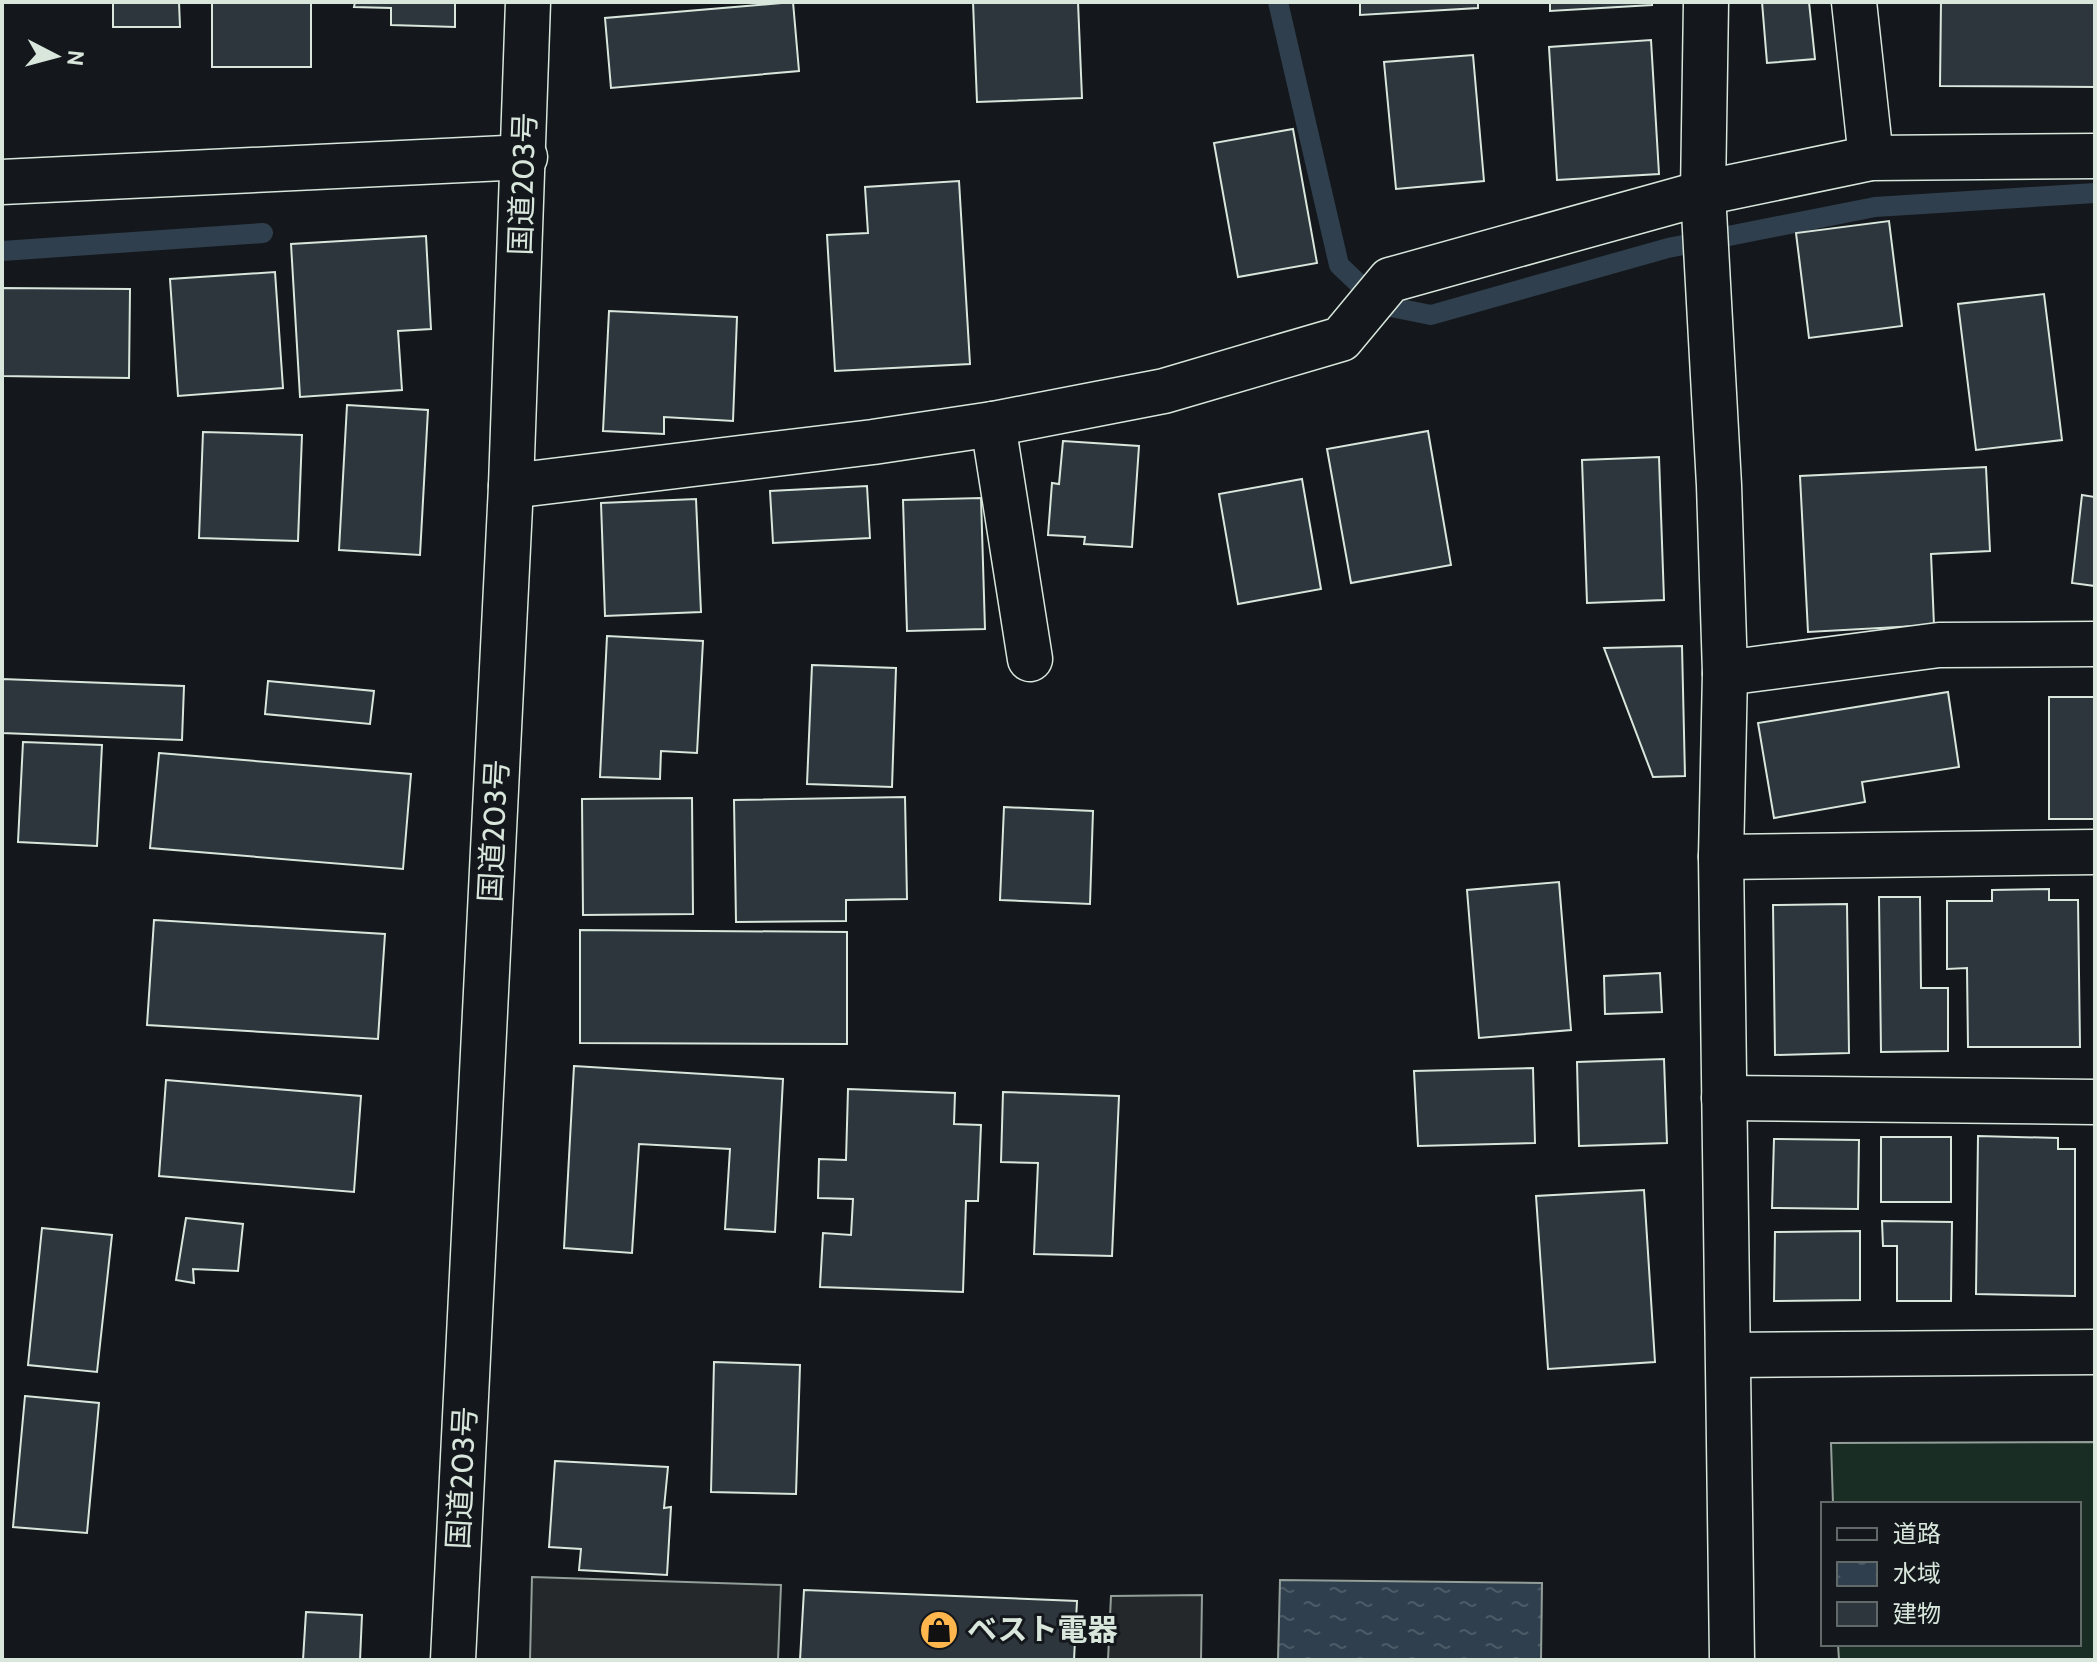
<svg xmlns="http://www.w3.org/2000/svg" width="2097" height="1662" font-family="Cabin,'Noto Sans JP',sans-serif">
	<style>
		.grass { fill: #1a2d24; stroke: #939e99; stroke-width: 2 }
		.parking { fill: #24282b; stroke: #939e99; stroke-width: 2 }
		.water { fill: url(#water-ripples); stroke: #939e99; stroke-width: 2 }
		.lines { fill: none; stroke-linecap: round; stroke-linejoin: round }
		.stream { stroke: #2f3f4d; stroke-width: 20 }
		.building { fill: #2c363c; stroke: #d8e6dc; stroke-width: 2 }
		.minor-casing { stroke: #d8e6dc; stroke-width: 47 }
		.tertiary-casing { stroke: #d8e6dc; stroke-width: 47 }
		.trunk-casing { stroke: #d8e6dc; stroke-width: 47 }
		.minor { stroke: #14181c; stroke-width: 44 }
		.tertiary { stroke: #14181c; stroke-width: 44 }
		.trunk { stroke: #14181c; stroke-width: 44 }
		.labels { text-anchor: middle; stroke-width: 6; stroke-linejoin: round; paint-order: stroke }
		.street-label { font-size: 30px; fill: #d8e6dc; stroke: #14181c }
		.poi-label { font-size: 30px; font-weight: bold; fill: #d8e6dc; stroke: #14181c; text-anchor: start }
	</style>
	<defs>
		<pattern id="water-ripples" width="26" height="14" patternUnits="userSpaceOnUse" patternTransform="scale(2)"><rect width="26" height="14" fill="#2f3f4d"/><path d="M2 4q2-2 4 0t4 0M15 11q2-2 4 0t4 0" fill="none" stroke="#4c5b66"/></pattern>
	</defs>
	<rect width="100%" height="100%" fill="#14181c"/>
	<polygon class="grass" points="2095,1442 2095,1660 1839,1660 1838,1644 2079,1644 2079,1504 1833,1504 1831,1443"/>
	<g class="parking">
		<polygon points="532,1577 781,1585 778,1660 530,1660"/>
		<polygon points="1202,1595 1201,1660 1108,1660 1111,1596"/>
	</g>
	<polygon class="water" points="1280,1580 1542,1583 1541,1660 1278,1660"/>
	<g class="lines">
		<g class="stream">
			<polyline points="1278,2 1339,265 1381,305 1431,315 1668,248 1875,207 2095,193"/>
			<polyline points="2,251 263,233"/>
		</g>
	</g>
	<g class="building">
		<polygon points="113,2 179,2 180,27 113,27"/>
		<rect x="212" y="2" width="99" height="65"/>
		<polygon points="355,2 455,2 455,27 391,25 391,8 354,7"/>
		<polygon points="793,2 799,71 611,88 605,18"/>
		<polygon points="973,2 1078,2 1082,98 977,102"/>
		<polygon points="1360,2 1478,2 1478,8 1360,15"/>
		<polygon points="1550,2 1652,2 1652,5 1550,11"/>
		<polygon points="1762,2 1809,2 1815,59 1767,63"/>
		<polygon points="1941,2 2095,2 2095,87 1940,86"/>
		<polygon points="1651,40 1659,174 1557,180 1549,47"/>
		<polygon points="1473,55 1484,181 1396,189 1384,62"/>
		<polygon points="1293,129 1317,263 1238,277 1214,143"/>
		<polygon points="959,181 970,364 835,371 827,235 868,233 865,187"/>
		<polygon points="1889,221 1902,326 1809,338 1796,233"/>
		<polygon points="426,236 431,329 398,331 402,390 300,397 291,244"/>
		<polygon points="275,272 283,388 178,396 170,279"/>
		<polygon points="2,288 130,289 129,378 2,376"/>
		<polygon points="2044,294 2062,440 1976,450 1958,304"/>
		<polygon points="609,311 737,317 733,421 664,417 664,434 603,431"/>
		<polygon points="347,405 428,410 420,555 339,550"/>
		<polygon points="1428,431 1451,565 1351,583 1327,449"/>
		<polygon points="203,432 302,435 298,541 199,538"/>
		<polygon points="1063,441 1139,446 1132,547 1084,544 1085,537 1048,535 1052,483 1059,484"/>
		<polygon points="1659,457 1664,600 1587,603 1582,460"/>
		<polygon points="1986,467 1990,551 1931,554 1934,625 1808,632 1800,476"/>
		<polygon points="1302,479 1321,589 1238,604 1219,494"/>
		<polygon points="867,486 870,538 773,543 770,491"/>
		<polygon points="2082,495 2095,497 2095,586 2072,583"/>
		<polygon points="981,498 985,629 907,631 903,500"/>
		<polygon points="696,499 701,612 605,616 601,503"/>
		<polygon points="607,636 703,641 697,753 661,751 660,779 600,777"/>
		<polygon points="1682,646 1685,776 1653,777 1604,648"/>
		<polygon points="812,665 896,668 892,787 807,784"/>
		<polygon points="2,679 184,686 182,740 2,733"/>
		<polygon points="268,681 374,691 370,724 265,714"/>
		<polygon points="1948,692 1959,767 1862,782 1865,802 1774,818 1758,723"/>
		<rect x="2049" y="697" width="46" height="122"/>
		<polygon points="23,742 102,745 97,846 18,842"/>
		<polygon points="159,753 411,774 403,869 150,848"/>
		<polygon points="905,797 907,899 846,900 846,921 736,922 734,800"/>
		<polygon points="692,798 693,914 583,915 582,799"/>
		<polygon points="1004,807 1093,811 1090,904 1000,900"/>
		<polygon points="1559,882 1571,1030 1479,1038 1467,890"/>
		<polygon points="2049,889 2049,900 2078,900 2080,1047 1968,1047 1967,968 1947,969 1947,901 1992,901 1992,890"/>
		<polygon points="1879,897 1920,897 1921,988 1948,988 1948,1051 1881,1052"/>
		<polygon points="1847,904 1849,1053 1775,1055 1773,905"/>
		<polygon points="154,920 385,934 378,1039 147,1025"/>
		<polygon points="580,930 847,932 847,1044 580,1043"/>
		<polygon points="1660,973 1662,1012 1605,1014 1604,976"/>
		<polygon points="1664,1059 1667,1143 1579,1146 1577,1062"/>
		<polygon points="574,1066 783,1079 775,1232 725,1229 730,1149 639,1144 632,1253 564,1248"/>
		<polygon points="1533,1068 1535,1143 1418,1146 1414,1071"/>
		<polygon points="166,1080 361,1096 354,1192 159,1176"/>
		<polygon points="848,1089 955,1093 954,1124 981,1125 978,1201 966,1201 963,1292 820,1287 823,1233 851,1235 853,1199 818,1198 819,1159 846,1160"/>
		<polygon points="1003,1092 1119,1096 1112,1256 1034,1254 1038,1163 1001,1162"/>
		<polygon points="1978,1136 2058,1138 2058,1149 2075,1149 2075,1296 1976,1294"/>
		<rect x="1881" y="1137" width="70" height="65"/>
		<polygon points="1774,1139 1859,1140 1858,1209 1772,1208"/>
		<polygon points="1644,1190 1655,1362 1548,1369 1536,1196"/>
		<polygon points="186,1218 243,1224 238,1271 193,1269 194,1283 176,1280"/>
		<polygon points="1882,1221 1952,1222 1951,1301 1897,1301 1897,1246 1883,1246"/>
		<polygon points="42,1228 112,1235 97,1372 28,1365"/>
		<polygon points="1860,1231 1860,1300 1774,1301 1775,1232"/>
		<polygon points="714,1362 800,1365 796,1494 711,1492"/>
		<polygon points="25,1396 99,1403 87,1533 13,1527"/>
		<polygon points="555,1461 668,1467 664,1508 671,1507 667,1575 579,1570 581,1549 549,1547"/>
		<polygon points="804,1590 1077,1601 1074,1660 800,1660"/>
		<polygon points="306,1612 362,1615 360,1660 303,1660"/>
	</g>
	<g class="lines">
		<defs>
			<g id="minor">
				<polyline points="1706,2 1703,193 1719,485 1725,673 1721,857 1732,1660"/>
				<polyline points="1854,2 1871,158"/>
				<polyline points="993,424 1030,659"/>
				<polyline points="511,486 873,442 993,424 1164,391 1341,339 1390,280 1703,193 1871,158 2095,156"/>
				<polyline points="1725,673 1939,645 2095,644"/>
				<polyline points="1721,857 2095,852"/>
				<polyline points="1724,1098 2095,1102"/>
				<polyline points="1729,1355 2095,1352"/>
			</g>
			<polyline id="tertiary" points="2,182 525,157"/>
			<polyline id="trunk" points="453,1660 511,486 528,2"/>
		</defs>
		<use href="#minor" class="minor-casing"/>
		<use href="#tertiary" class="tertiary-casing"/>
		<use href="#trunk" class="trunk-casing"/>
		<use href="#minor" class="minor"/>
		<use href="#tertiary" class="tertiary"/>
		<use href="#trunk" class="trunk"/>
	</g>
	<defs>
		<symbol id="shop-disc" viewBox="-11 -11 22 22"><circle r="9.5" fill="#ffb74d" stroke="#14181c"/><path d="M-5-2.5h2.3a2.7 3.5 0 0 1 5.4 0H5L5.5 6h-11ZM-1.5-2.5h3a1.5 2.3 0 0 0-3 0Z" fill="#111"/></symbol>
	</defs>
	<g fill-rule="evenodd">
		<use href="#shop-disc" x="917" y="1608" width="44" height="44"/>
	</g>
	<g class="labels">
		<g class="street-label">
			<text transform="translate(523 184) rotate(-88)" y="10">国道203号</text>
			<text transform="translate(494 831) rotate(-87)" y="10">国道203号</text>
			<text transform="translate(462 1478) rotate(-87)" y="10">国道203号</text>
		</g>
		<g class="poi-label">
			<text x="967" y="1640">ベスト電器</text>
		</g>
	</g>
	<rect width="2097" height="1662" fill="none" stroke="#d8e6dc" stroke-width="8"/>
	<rect x="1821" y="1502" width="260" height="144" fill="#14181c" stroke="#626a69" stroke-width="2"/>
	<rect x="1837" y="1528" width="40" height="12" fill="#14181c" stroke="#626a69" stroke-width="2"/>
	<text x="1893" y="1542" font-size="24" fill="#d8e6dc">道路</text>
	<rect x="1837" y="1562" width="40" height="24" fill="url(#water-ripples)" stroke="#626a69" stroke-width="2"/>
	<text x="1893" y="1582" font-size="24" fill="#d8e6dc">水域</text>
	<rect x="1837" y="1602" width="40" height="24" fill="#2c363c" stroke="#626a69" stroke-width="2"/>
	<text x="1893" y="1622" font-size="24" fill="#d8e6dc">建物</text>
	<g transform="translate(56 56) rotate(96)" stroke="#14181c" stroke-width="6" paint-order="stroke">
	<path d="M0-6L14 30L0 20L-14 30Z" fill="#d8e6dc"/>
	<text y="-12" font-size="22" font-weight="bold" text-anchor="middle" fill="#d8e6dc">N</text>
	</g>
</svg>
